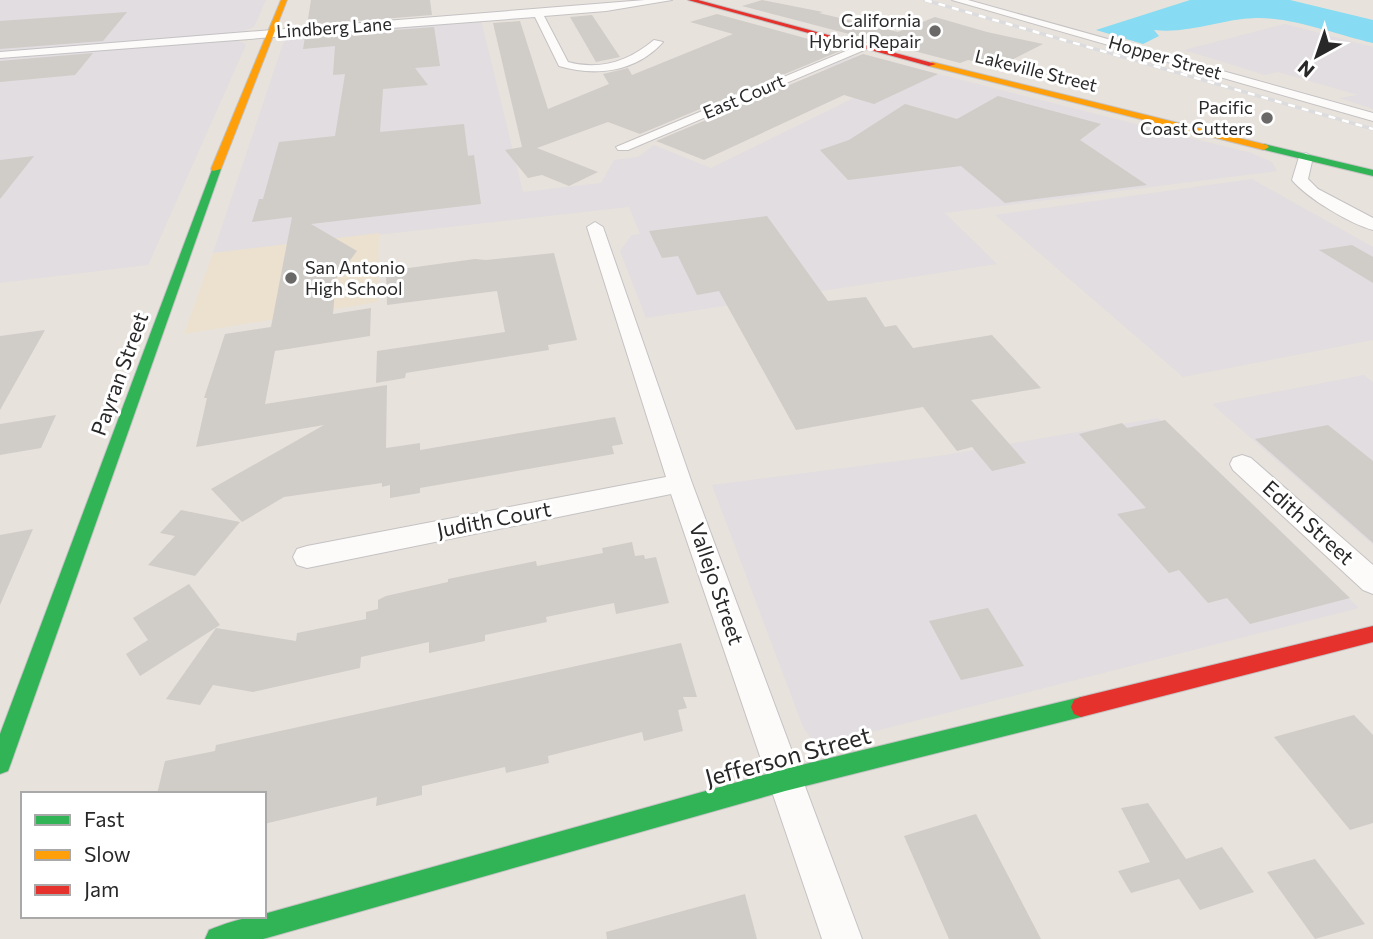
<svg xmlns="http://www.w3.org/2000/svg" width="1373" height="939" font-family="Commissioner,sans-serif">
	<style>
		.industrial { fill: #e1dde0 }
		.education { fill: #ece1cf }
		.water { fill: #87dbf2 }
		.building { fill: #d0ccc8 }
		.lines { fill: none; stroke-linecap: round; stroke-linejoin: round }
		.street-casing { stroke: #c4c2c3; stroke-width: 2 }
		.fast-casing { stroke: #c4c2c3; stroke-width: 2 }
		.slow-casing { stroke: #c4c2c3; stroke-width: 2 }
		.jam-casing { stroke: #c4c2c3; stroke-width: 2 }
		.street { fill: #fcfbfa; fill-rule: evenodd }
		.fast { fill: #30b455; fill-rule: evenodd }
		.slow { fill: #ff9f0a; fill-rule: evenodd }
		.jam { fill: #e5322d; fill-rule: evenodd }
		.rail-casing { stroke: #dcdcde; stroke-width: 3.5 }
		.rail { stroke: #fff; stroke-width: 2.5; stroke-dasharray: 7; stroke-linecap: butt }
		.poi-dot { fill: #6b6967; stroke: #fff; stroke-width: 2.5 }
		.labels { text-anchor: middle; stroke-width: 6; stroke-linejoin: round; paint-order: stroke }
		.far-poi-label { font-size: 18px; fill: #282828; stroke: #fff; text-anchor: end }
		.far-street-label { font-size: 18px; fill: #282828; stroke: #fff }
		.street-label { font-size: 21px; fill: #282828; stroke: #fff }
		.near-street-label { font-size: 24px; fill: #282828; stroke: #fff }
	</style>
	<rect width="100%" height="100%" fill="#e8e2dc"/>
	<g class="industrial">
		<polygon points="0,0 266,0 254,27 241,32 0,52"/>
		<polygon points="481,20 523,192 601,183 614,160 638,157 654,145 711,168 878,86 824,69 851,57 863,55 1251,153 1272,162 1277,171 945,213 997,264 646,318 620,251 632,235 640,234 629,207 213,253 284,41 307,34"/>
		<polygon points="1285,24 1373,47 1373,109 1339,98 1358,95 1278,72 1265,75 1184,50"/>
		<polygon points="221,41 238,41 246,44 245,47 148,265 0,283 0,59"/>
		<polygon points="1252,179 1373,247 1373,340 1183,377 995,215"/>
		<polygon points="1364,375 1373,382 1373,545 1212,404"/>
		<polygon points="1158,418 1359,608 836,741 821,744 812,740 803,727 712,485 945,455"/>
	</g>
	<polygon class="education" points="379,233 377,302 184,334 213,253"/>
	<path class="water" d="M 1190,0 L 1290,0 L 1373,20 L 1373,43 C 1338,35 1292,17 1256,18 C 1221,19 1189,34 1154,30 L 1159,36 L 1143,44 L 1096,30 Z"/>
	<g class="building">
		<polygon points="311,0 430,0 432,15 307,25"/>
		<polygon points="762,0 823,12 819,13 898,32 935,17 987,32 1043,44 998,67 968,60 960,63 742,6"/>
		<polygon points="127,12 103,41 0,49 0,21"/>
		<polygon points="717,14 845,49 640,134 608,122 537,148 598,172 569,186 542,175 528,178 505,150 522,147 493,23 520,21 548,109 609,84 603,74 628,68 632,75 733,34 690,22"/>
		<polygon points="592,15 620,57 596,62 570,17"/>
		<polygon points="434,27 440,66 415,68 428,85 383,89 380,132 464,124 468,156 474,155 481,204 311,224 357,251 336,279 333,314 371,308 370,336 275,351 265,404 387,385 386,448 420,443 420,450 615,417 623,444 612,446 614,454 420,488 420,493 390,498 390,485 382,487 382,483 284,497 242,522 211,489 324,425 196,447 207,398 204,398 225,334 271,327 292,217 252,222 259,199 263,199 279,142 335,136 345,74 333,75 335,46 303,49 305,37"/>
		<polygon points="93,53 75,75 0,82 0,61"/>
		<polygon points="863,54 938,74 874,104 844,95 704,160 656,141"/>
		<polygon points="998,96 1101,124 1080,140 1147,185 1005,203 961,166 848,180 820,150 849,140 905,104 957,119"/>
		<polygon points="34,156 0,199 0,160"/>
		<polygon points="767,216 828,301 866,297 885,327 896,325 913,348 992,335 1041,388 971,400 1026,463 992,471 972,447 957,451 923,407 796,430 719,291 697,295 678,256 662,258 649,231"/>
		<polygon points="1352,245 1373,257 1373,283 1319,250"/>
		<polygon points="554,253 577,340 548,345 549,350 406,373 405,378 376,383 377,351 505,332 497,291 387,305 386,271 475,259 486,260"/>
		<polygon points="45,330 0,410 0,336"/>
		<polygon points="56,415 41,448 0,455 0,424"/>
		<polygon points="1165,420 1350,598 1250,624 1227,598 1208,603 1179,570 1169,573 1117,514 1146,508 1079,434 1122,423 1127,428"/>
		<polygon points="1328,425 1373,461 1373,543 1255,439"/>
		<polygon points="181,510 240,522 195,576 148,565 175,536 160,533"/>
		<polygon points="33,529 0,605 0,535"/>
		<polygon points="632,542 635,556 644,555 645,559 656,557 669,603 616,614 614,603 546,617 547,622 485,635 485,641 429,653 429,642 361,657 360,668 253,692 213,685 200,705 166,699 216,628 296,641 297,633 366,619 366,612 378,609 378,600 386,596 448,582 448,579 536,561 537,566 603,553 602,548"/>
		<polygon points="189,584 220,625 140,676 126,654 148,640 133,618"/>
		<polygon points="988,608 1024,666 961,680 929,621"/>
		<polygon points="681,643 697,697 683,697 687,708 678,710 683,731 644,741 642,732 548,756 549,763 506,773 505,767 422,786 422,795 376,806 377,797 264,824 264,794 157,794 165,761 215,751 216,745"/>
		<polygon points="1354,715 1373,735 1373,823 1350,830 1274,737"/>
		<polygon points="1148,803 1186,859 1222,847 1254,892 1200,910 1179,879 1131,893 1118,871 1150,862 1121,808"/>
		<polygon points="976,814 1041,939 949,939 904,836"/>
		<polygon points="1315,859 1365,924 1315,939 1267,872"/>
		<polygon points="745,894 757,939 607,939 606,932"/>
	</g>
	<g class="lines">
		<defs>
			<g id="street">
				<path d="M 645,0 L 672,0 L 606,11 L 544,16 L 568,62 C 600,71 629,61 654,40 L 663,42 C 636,72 596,77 559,66 L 535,17 L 0,58 L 0,52 Z"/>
				<polygon points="952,0 968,0 1373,113 1373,121"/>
				<polygon points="865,43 869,44 869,48 628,150 618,150 616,147"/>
				<path d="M 1306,153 L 1313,157 L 1308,179 L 1318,189 L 1373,218 L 1373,230 C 1350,224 1307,198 1292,180 L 1299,157 Z"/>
				<polygon points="595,222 603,227 692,483 862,939 822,939 671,494 307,568 297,565 293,557 297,549 307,546 666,477 587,227"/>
				<polygon points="1242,455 1251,458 1373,565 1373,594 1363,590 1233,470 1230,464 1233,458"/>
			</g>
			<g id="fast">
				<polygon points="1264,144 1373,170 1373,176 1261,149 1261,145"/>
				<polygon points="213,167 221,169 11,763 8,771 0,774 0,734"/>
				<path d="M 1081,697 L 1088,700 L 1091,707 L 1088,714 L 1081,717 L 785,791 L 263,939 L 205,939 L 209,930 C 226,923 246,916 264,916 L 264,914 L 785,769 Z"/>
			</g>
			<g id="slow">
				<polygon points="281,0 287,0 221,169 213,171 211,169"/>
				<polygon points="932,62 1267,145 1269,147 1264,150 929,66"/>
			</g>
			<g id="jam">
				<polygon points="688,0 698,0 936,64 929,66"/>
				<polygon points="1373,626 1373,642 1081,717 1074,714 1071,707 1074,700 1081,697"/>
			</g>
		</defs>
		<use href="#street" class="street-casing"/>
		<use href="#fast" class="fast-casing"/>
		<use href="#slow" class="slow-casing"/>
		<use href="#jam" class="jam-casing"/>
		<use href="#street" class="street"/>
		<use href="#fast" class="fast"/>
		<use href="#slow" class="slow"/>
		<use href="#jam" class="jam"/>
		<defs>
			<polyline id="rail" points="925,0 1373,129"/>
		</defs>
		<use href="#rail" class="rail-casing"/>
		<use href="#rail" class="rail"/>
	</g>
	<g class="poi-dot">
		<circle cx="935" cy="31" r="7"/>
		<circle cx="1267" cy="118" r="7"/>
		<circle cx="291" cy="278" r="7"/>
	</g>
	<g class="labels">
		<g class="far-poi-label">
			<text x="921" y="27">California<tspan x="921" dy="21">Hybrid Repair</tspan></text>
			<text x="1253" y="114">Pacific<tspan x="1253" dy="21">Coast Cutters</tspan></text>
			<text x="305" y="274" text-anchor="start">San Antonio<tspan x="305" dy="21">High School</tspan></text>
		</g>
		<g class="far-street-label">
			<text transform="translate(334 28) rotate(-4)" y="6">Lindberg Lane</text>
			<text transform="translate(1165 58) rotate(16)" y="6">Hopper Street</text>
			<text transform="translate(1036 71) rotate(14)" y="6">Lakeville Street</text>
			<text transform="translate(744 97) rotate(-23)" y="6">East Court</text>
		</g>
		<g class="street-label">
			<text transform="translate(120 374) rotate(-70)" y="7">Payran Street</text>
			<text transform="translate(494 520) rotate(-11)" y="7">Judith Court</text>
			<text transform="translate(1308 523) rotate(42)" y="7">Edith Street</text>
			<text transform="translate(716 584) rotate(71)" y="7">Vallejo Street</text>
		</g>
		<g class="near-street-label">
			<text transform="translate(788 757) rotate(-15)" y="8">Jefferson Street</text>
		</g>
	</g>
	<rect x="21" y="792" width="245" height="126" fill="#ffffff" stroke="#a9a9a9" stroke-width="2"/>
	<rect x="35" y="815" width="35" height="10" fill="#30b455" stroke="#a9a9a9" stroke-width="2"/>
	<text x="84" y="827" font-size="21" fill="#282828">Fast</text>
	<rect x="35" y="850" width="35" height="10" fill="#ff9f0a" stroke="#a9a9a9" stroke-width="2"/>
	<text x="84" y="862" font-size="21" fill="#282828">Slow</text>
	<rect x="35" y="885" width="35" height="10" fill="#e5322d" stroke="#a9a9a9" stroke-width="2"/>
	<text x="84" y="897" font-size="21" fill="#282828">Jam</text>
	<g transform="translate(1317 56) rotate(220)" stroke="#ffffff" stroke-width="5" paint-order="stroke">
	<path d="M0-5L12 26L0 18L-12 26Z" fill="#282828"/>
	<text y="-10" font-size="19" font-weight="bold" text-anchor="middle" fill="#282828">N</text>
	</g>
</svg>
